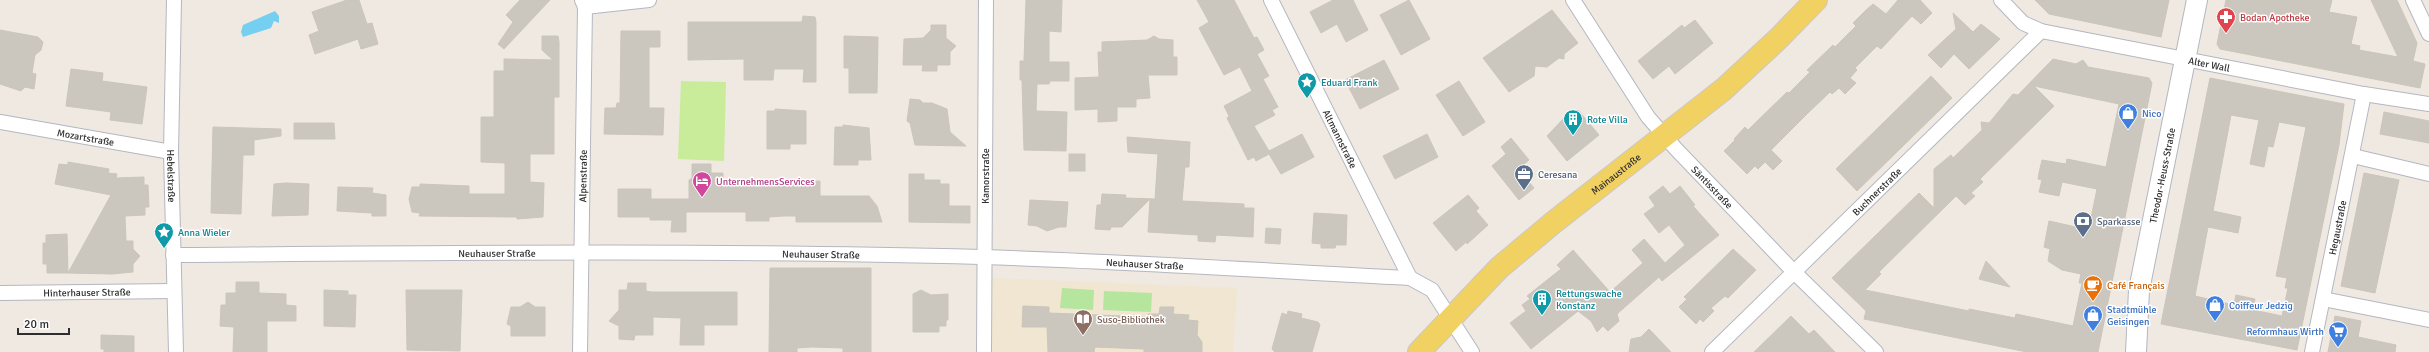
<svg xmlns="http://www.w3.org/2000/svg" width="2429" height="352" font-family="Signika,sans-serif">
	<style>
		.education { fill: #f0e6d1 }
		.green { fill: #b6e59e }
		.pitch { fill: #c9ec9a }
		.water { fill: #75cff0 }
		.building { fill: #cbc7bf; stroke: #cbc5ba; fill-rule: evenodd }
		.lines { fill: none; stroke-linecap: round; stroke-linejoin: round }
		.minor-casing { stroke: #b4b7c1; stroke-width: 16 }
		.secondary-casing { stroke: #b4b7c1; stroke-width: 22 }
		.primary-casing { stroke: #c9c9c9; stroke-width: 24 }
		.minor { stroke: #fff; stroke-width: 14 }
		.secondary { stroke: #fff; stroke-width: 20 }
		.primary { stroke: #f2d163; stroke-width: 22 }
		.labels { text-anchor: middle; stroke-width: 3; stroke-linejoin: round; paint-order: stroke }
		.health-label { font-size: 10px; fill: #be3a42; stroke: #fff; text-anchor: start }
		.street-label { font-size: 10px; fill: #2e2e2e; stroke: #fff }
		.culture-label { font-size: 10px; fill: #0d838f; stroke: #fff; text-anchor: start }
		.shop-label { font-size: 10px; fill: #366cbe; stroke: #fff; text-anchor: start }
		.service-label { font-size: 10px; fill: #4e5e75; stroke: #fff; text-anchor: start }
		.hotel-label { font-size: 10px; fill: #b23c85; stroke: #fff; text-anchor: start }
		.food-label { font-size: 10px; fill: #c56008; stroke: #fff; text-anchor: start }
		.education-label { font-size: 10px; fill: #785e54; stroke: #fff; text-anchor: start }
	</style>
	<rect width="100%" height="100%" fill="#efe9e1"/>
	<polygon class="education" points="991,278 1237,288 1233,352 988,352"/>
	<g class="green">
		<polygon points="1062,288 1094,290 1093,310 1060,308"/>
		<polygon points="1104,291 1152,293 1151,312 1103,310"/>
	</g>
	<polygon class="pitch" points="681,81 726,82 724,161 678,159"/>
	<polygon class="water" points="275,11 279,16 279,23 274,21 271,28 243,37 241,32 243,25"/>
	<g class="building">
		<polygon points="347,0 359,0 367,24 372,23 378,44 361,49 358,39 315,54 309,35 319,31 312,12"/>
		<polygon points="520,0 550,0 504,49 498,44 513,22 506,15"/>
		<polygon points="1026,0 1062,0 1061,32 1049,31 1049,62 1069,62 1069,81 1050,81 1049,84 1037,84 1036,111 1067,112 1066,151 1024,150 1022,80 1020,80 1020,61 1024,61"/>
		<polygon points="1197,0 1234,0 1254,38 1257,37 1264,50 1257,54 1269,76 1263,79 1278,107 1272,110 1275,115 1254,126 1269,151 1302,134 1314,157 1281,174 1269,154 1256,161 1254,157 1248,160 1227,118 1229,116 1224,106 1252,91 1240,67 1224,75 1199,28 1209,22"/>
		<polygon points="1333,0 1353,0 1368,30 1346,42 1337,24 1321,33 1310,12"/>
		<polygon points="1409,0 1430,39 1401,55 1380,15"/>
		<polygon points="1898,0 1920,0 1932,13 1921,24 1912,16 1881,49 1877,46 1855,68 1857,70 1850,78 1856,83 1845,94 1839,88 1832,94 1830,92 1808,113 1771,150 1782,161 1773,170 1765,162 1758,169 1755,166 1747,174 1724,151 1735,140 1734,139 1745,127 1748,130 1787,92 1789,93 1810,72 1807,70 1833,45 1835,47 1856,26 1853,23 1865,11 1873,4 1886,14"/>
		<polygon points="2035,0 2169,0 2161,37 2049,14"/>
		<polygon points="2226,0 2332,0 2329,12 2357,17 2351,44 2360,46 2359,50 2398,57 2371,0 2397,0 2417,43 2413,61 2425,64 2420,88 2220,49 2217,44"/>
		<polygon points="1552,10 1578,43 1564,54 1564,59 1559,58 1547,67 1535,66 1534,76 1509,92 1483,58"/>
		<polygon points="1953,13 1973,32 1981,24 2000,39 1969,69 1954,54 1941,68 1928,55 1956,29"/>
		<polygon points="803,16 815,17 816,22 816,82 803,82 804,69 774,69 773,80 744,80 744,59 688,60 688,22 802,22"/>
		<polygon points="1695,20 1713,43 1675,74 1669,66 1653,79 1638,61 1682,25 1684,28"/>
		<polygon points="931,25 946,25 946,38 956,46 950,52 950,65 937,65 937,71 922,71 923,65 903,65 904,39 923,38 931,30"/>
		<polygon points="0,30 38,37 43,42 41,50 35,55 32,73 36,74 34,89 25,87 21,91 0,84"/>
		<polygon points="621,31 660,31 660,47 649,47 649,108 664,108 663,135 604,134 605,108 616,108 617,103 620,103"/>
		<polygon points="542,36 558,36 559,42 559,97 554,97 554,154 530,154 530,182 544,183 543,217 517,219 517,217 419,216 420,213 412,212 409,199 412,187 420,187 420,184 469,186 469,194 505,194 505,163 481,162 481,117 494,117 494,71 504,71 504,59 553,60 542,50"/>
		<polygon points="844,36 878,37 877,93 849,93 849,68 844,68"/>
		<polygon points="1154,36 1159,39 1173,40 1173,57 1177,57 1177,75 1148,75 1150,98 1136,99 1136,107 1117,107 1117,121 1098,122 1098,109 1075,110 1075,78 1099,77 1098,52 1102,52 1102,42 1147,40"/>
		<path d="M 2053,59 L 2076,64 L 2083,60 L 2088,67 L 2149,78 L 2152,83 L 2098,352 L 2027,352 L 1864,319 L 1866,311 L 1832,278 L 1919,193 L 1934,208 L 1934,169 L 1951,155 L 1953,158 L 1982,130 L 1981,122 L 1989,123 L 2013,94 L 2018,95 ZM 2034,86 L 2119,104 L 2106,167 L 2067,159 L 2066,164 L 2042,160 L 2039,173 L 2038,179 L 2042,180 L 2039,192 L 2059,196 L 2062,182 L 2097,189 L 2090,223 L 2087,222 L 2085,229 L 2049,221 L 2044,247 L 2050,249 L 2048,261 L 2062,270 L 2081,274 L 2079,283 L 2082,283 L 2073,326 L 2016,314 L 2015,318 L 1969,309 L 1969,311 L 1865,290 L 1881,274 L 1879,272 L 1956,196 L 1965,205 L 1975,196 L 1971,193 L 1983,182 L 1980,179 L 2054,106 Z"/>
		<polygon points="1384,60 1399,89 1360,109 1345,80"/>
		<polygon points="71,69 103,73 102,81 147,87 142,124 110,120 111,112 66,106"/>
		<polygon points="1931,76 1952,98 1857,191 1836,169"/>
		<path d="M 2210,78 L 2344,104 L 2339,145 L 2297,350 L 2161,324 ZM 2231,115 L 2259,120 L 2250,164 L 2264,167 L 2268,146 L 2273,147 L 2279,122 L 2306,127 L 2276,276 L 2287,278 L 2285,288 L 2288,288 L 2282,316 L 2253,310 L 2255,299 L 2236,295 L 2234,305 L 2195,296 L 2208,227 L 2238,233 L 2241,217 L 2213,211 Z"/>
		<polygon points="1459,81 1485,122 1463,136 1436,95"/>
		<polygon points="910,99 920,100 923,103 932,103 947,109 950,132 966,146 915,145 910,123 907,121"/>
		<polygon points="775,109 806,111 806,144 790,144 790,149 767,149 767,111 775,111"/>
		<polygon points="1578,110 1599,135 1567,161 1547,136 1567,115 1569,118"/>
		<polygon points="2384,112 2429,121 2429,143 2380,134"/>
		<polygon points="294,123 334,123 335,139 294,139"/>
		<polygon points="843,125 869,128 871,160 858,160 858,165 834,165 835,127 843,127"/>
		<polygon points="213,127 281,129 281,136 254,140 254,155 243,155 241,214 211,213"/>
		<polygon points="1427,134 1438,157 1395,179 1383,156"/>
		<polygon points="1127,137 1190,142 1189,167 1185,167 1182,201 1244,204 1244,208 1254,208 1253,237 1216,235 1215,242 1198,241 1198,235 1148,232 1150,199 1122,227 1111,227 1110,230 1095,229 1097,205 1101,205 1102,194 1126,195 1125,198 1155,199 1158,154 1128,152"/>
		<polygon points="1511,138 1529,160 1518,169 1534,188 1519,200 1492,166 1506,154 1501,147"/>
		<rect x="1069" y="154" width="16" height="17"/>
		<polygon points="68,162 109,169 108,173 117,174 116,178 144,177 144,185 148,185 149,207 145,207 145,215 125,216 126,241 133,241 133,249 140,256 133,264 133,272 112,274 68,273 111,195 55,184 59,164 68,165"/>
		<polygon points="692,164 711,164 711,173 723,173 723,182 768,181 768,183 783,183 820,181 820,196 869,196 877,206 882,222 796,222 796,216 783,216 769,217 769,221 746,221 746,212 686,212 686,232 671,232 672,220 650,220 650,217 618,217 618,189 651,189 651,199 689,199 689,180 692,178"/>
		<polygon points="2364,173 2399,180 2375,293 2341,286"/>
		<polygon points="909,174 924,174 924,180 940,180 940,184 949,184 949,206 970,206 970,223 909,222"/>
		<polygon points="286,183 309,184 308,215 272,216 274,184"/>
		<polygon points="1663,186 1670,194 1680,186 1695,205 1693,206 1719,235 1662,281 1659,277 1617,314 1619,321 1608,331 1603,326 1597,332 1591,321 1578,311 1531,349 1510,323 1526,311 1522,305 1530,299 1527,296 1561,269 1557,265 1573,250 1610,292 1643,263 1632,250 1644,239 1665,263 1685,245 1669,225 1659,233 1644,214 1655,206 1649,197"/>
		<polygon points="338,187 373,188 372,193 386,195 386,216 372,216 372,213 337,211"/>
		<polygon points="1468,195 1479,208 1476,211 1488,225 1467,244 1466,242 1456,251 1433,223"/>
		<polygon points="1030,200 1068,202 1066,227 1059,227 1047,231 1037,226 1028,225"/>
		<polygon points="1314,213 1347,215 1346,245 1336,245 1335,248 1321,248 1321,244 1312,243"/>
		<polygon points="1266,228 1281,229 1280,244 1265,243"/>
		<polygon points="67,234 68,273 47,273 47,264 43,264 43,243 46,243 46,235"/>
		<polygon points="1733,249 1756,270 1728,298 1725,296 1711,308 1714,311 1703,322 1700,319 1696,324 1679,307 1687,299 1684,297"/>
		<polygon points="1986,261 2010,287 1979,279"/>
		<polygon points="770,268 871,268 871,352 843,352 843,348 812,347 797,348 797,352 769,352"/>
		<polygon points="236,282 259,282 259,293 286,294 286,305 296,306 296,321 267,321 267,352 233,352 234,327 220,326 221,305 226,305 226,293 236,293"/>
		<polygon points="628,283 646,283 646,291 651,292 737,292 737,325 704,325 704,345 680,345 681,318 653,317 653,335 635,335 634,340 619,339 619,326 609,321 619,310 619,290 627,290"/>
		<polygon points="324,290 348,291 348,295 356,295 355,327 324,326"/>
		<polygon points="406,290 462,290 460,351 407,350"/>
		<polygon points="921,290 931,295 948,294 948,320 946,320 946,326 939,326 939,332 913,332 913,294"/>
		<polygon points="528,302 535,307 545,307 545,336 511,336 511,326 507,324 511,307 520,307"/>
		<polygon points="1023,306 1049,307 1049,313 1148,317 1148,314 1159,314 1160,307 1174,307 1173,314 1189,315 1188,320 1198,321 1197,335 1202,342 1202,352 1144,352 1144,349 1095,347 1094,352 1048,352 1047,327 1022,327"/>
		<polygon points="1288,311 1302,314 1301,318 1318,322 1320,325 1312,352 1275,352 1272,349 1282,313 1287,315"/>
		<polygon points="1791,316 1809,334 1814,330 1835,352 1754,352"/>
		<polygon points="2335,316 2361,321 2358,337 2396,345 2395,352 2328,352"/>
		<polygon points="1649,329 1671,352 1629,352 1631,339 1641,337"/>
		<polygon points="101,335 134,336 134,352 104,352 104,349 101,349"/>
	</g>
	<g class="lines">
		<defs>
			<g id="minor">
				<path id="s1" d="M 174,0 L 171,152 L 176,352"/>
				<path id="s2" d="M 1271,0 L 1410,278"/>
				<path id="s3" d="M 1573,0 L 1648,117 L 1676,149 L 1794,272 L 1876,352"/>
				<path id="s4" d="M 2001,0 L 2023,23 L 2041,31 L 2364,94 L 2429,104"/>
				<polyline points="2413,0 2429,34"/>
				<polyline points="585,7 649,0"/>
				<path id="s5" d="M 0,122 L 171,152"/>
				<polyline points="2353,156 2429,174"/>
				<path id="s6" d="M 173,255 C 443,253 712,250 981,257 C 1124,261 1267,271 1410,278 L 1432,290 L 1472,352"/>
				<path id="s7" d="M 0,293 L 174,291"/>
				<polyline points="2323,299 2429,320"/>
				<path id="s8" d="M 580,352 L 585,7 L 582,0"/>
				<path id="s9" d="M 984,352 L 986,0"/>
				<path id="s10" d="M 1712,352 L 2041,31"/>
				<path id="s11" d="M 2312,352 L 2364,94"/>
			</g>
			<g id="secondary">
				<path id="s12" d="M 2136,352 L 2139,290 L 2197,0"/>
			</g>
			<g id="primary">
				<path id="s13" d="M 1419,352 L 1499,268 L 1554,222 L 1724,89 L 1779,38 L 1816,0"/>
			</g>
		</defs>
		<use href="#minor" class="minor-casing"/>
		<use href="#secondary" class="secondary-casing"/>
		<use href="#primary" class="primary-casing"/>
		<use href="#minor" class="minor"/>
		<use href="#secondary" class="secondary"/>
		<use href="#primary" class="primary"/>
	</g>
	<defs>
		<symbol id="pharmacy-pin" viewBox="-11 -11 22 30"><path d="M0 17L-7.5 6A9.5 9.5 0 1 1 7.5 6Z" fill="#e0444e" stroke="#fff"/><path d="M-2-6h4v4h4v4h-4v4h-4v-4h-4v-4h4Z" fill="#fff"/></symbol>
		<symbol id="sight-pin" viewBox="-11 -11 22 30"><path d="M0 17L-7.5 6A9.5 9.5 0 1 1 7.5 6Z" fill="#0f9aa8" stroke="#fff"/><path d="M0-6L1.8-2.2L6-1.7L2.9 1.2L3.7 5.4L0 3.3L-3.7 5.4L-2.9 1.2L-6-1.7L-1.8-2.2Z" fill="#fff"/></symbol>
		<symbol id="shop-pin" viewBox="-11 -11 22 30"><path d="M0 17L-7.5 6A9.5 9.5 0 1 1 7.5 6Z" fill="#3f7fe0" stroke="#fff"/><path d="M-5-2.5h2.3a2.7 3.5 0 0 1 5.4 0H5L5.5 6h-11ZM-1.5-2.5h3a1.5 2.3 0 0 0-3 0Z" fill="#fff"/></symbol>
		<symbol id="building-pin" viewBox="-11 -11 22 30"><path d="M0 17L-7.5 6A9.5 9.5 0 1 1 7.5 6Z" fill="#0f9aa8" stroke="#fff"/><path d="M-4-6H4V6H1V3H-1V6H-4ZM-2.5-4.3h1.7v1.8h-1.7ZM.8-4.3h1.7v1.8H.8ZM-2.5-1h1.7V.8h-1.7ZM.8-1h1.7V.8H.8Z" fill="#fff"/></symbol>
		<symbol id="office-pin" viewBox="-11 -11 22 30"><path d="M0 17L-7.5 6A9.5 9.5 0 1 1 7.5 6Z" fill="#5c6f8a" stroke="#fff"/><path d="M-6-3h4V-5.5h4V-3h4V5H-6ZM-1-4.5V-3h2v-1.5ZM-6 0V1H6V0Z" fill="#fff"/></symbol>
		<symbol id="hotel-pin" viewBox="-11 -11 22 30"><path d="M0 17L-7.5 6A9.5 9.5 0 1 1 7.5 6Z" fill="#d1479c" stroke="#fff"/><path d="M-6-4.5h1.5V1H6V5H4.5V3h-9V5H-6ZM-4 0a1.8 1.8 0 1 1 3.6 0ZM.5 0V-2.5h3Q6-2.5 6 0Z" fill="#fff"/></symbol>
		<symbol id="bank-pin" viewBox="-11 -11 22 30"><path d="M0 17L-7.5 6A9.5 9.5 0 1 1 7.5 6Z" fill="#5c6f8a" stroke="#fff"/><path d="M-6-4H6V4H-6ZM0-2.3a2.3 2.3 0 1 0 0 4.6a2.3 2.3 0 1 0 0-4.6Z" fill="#fff"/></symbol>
		<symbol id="cafe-pin" viewBox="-11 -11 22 30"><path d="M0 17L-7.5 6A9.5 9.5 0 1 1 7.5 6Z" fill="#e8710a" stroke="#fff"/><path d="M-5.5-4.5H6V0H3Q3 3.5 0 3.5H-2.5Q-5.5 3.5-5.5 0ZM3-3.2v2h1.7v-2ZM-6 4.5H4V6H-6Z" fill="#fff"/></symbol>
		<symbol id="library-pin" viewBox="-11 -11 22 30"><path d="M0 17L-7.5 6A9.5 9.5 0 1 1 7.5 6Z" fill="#8d6e63" stroke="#fff"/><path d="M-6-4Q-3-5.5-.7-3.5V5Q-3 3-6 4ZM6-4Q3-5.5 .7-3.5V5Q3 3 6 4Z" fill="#fff"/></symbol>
		<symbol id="supermarket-pin" viewBox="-11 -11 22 30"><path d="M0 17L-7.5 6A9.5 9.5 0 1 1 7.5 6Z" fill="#3f7fe0" stroke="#fff"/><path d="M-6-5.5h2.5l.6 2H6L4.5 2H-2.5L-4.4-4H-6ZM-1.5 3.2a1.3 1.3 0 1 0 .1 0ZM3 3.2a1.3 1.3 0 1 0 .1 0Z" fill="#fff"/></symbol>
	</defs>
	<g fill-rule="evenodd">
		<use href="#pharmacy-pin" x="2215" y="6" width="22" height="30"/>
		<use href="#sight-pin" x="1296" y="71" width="22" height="30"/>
		<use href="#shop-pin" x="2117" y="102" width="22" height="30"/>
		<use href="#building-pin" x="1562" y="108" width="22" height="30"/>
		<use href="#office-pin" x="1513" y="163" width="22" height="30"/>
		<use href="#hotel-pin" x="691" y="170" width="22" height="30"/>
		<use href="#bank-pin" x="2072" y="210" width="22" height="30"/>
		<use href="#sight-pin" x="153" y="221" width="22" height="30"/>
		<use href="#cafe-pin" x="2082" y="274" width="22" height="30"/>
		<use href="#building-pin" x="1531" y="288" width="22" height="30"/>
		<use href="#shop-pin" x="2204" y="294" width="22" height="30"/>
		<use href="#shop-pin" x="2082" y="304" width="22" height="30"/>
		<use href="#library-pin" x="1072" y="308" width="22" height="30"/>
		<use href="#supermarket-pin" x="2327" y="320" width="22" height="30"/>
	</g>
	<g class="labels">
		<g class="health-label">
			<text x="2240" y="21">Bodan Apotheke</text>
		</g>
		<g class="street-label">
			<text dy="4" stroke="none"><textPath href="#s4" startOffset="223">Alter Wall</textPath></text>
			<text dy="4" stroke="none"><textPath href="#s5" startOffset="87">Mozartstraße</textPath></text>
			<text dy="4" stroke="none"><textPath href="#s2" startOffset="155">Altmannstraße</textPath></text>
			<text dy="4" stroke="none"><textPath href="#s13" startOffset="266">Mainaustraße</textPath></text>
			<text dy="4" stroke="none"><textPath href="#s12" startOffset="179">Theodor-Heuss-Straße</textPath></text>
			<text dy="4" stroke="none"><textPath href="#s1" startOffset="176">Hebelstraße</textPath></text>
			<text dy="4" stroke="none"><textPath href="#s8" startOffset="176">Alpenstraße</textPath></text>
			<text dy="4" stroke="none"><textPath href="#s9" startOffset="176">Kamorstraße</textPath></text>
			<text dy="4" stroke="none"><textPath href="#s3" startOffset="234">Säntisstraße</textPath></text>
			<text dy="4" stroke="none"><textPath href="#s10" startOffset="230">Buchnerstraße</textPath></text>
			<text dy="4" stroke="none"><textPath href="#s11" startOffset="127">Hegaustraße</textPath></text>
			<text dy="4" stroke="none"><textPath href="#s6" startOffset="324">Neuhauser Straße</textPath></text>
			<text dy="4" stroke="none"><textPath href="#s6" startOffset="648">Neuhauser Straße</textPath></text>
			<text dy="4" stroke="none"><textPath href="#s6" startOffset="972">Neuhauser Straße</textPath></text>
			<text dy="4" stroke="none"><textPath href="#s7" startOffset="87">Hinterhauser Straße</textPath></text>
		</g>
		<g class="culture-label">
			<text x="1321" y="86">Eduard Frank</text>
			<text x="1587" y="123">Rote Villa</text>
			<text x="178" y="236">Anna Wieler</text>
			<text x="1556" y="297">Rettungswache<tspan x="1556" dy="12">Konstanz</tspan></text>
		</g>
		<g class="shop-label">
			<text x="2142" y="117">Nico</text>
			<text x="2229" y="309">Coiffeur Jedzig</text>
			<text x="2107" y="313">Stadtmühle<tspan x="2107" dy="12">Geisingen</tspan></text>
			<text x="2324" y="335" text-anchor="end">Reformhaus Wirth</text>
		</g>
		<g class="service-label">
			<text x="1538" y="178">Ceresana</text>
			<text x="2097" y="225">Sparkasse</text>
		</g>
		<g class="hotel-label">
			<text x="716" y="185">UnternehmensServices</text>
		</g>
		<g class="food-label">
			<text x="2107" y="289">Café Français</text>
		</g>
		<g class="education-label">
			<text x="1097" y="323">Suso-Bibliothek</text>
		</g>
	</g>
	<path d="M18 328v6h51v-6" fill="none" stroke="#2e2e2e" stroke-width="2"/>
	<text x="24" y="328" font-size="12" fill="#2e2e2e" stroke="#ffffff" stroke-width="3" paint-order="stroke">20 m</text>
</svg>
